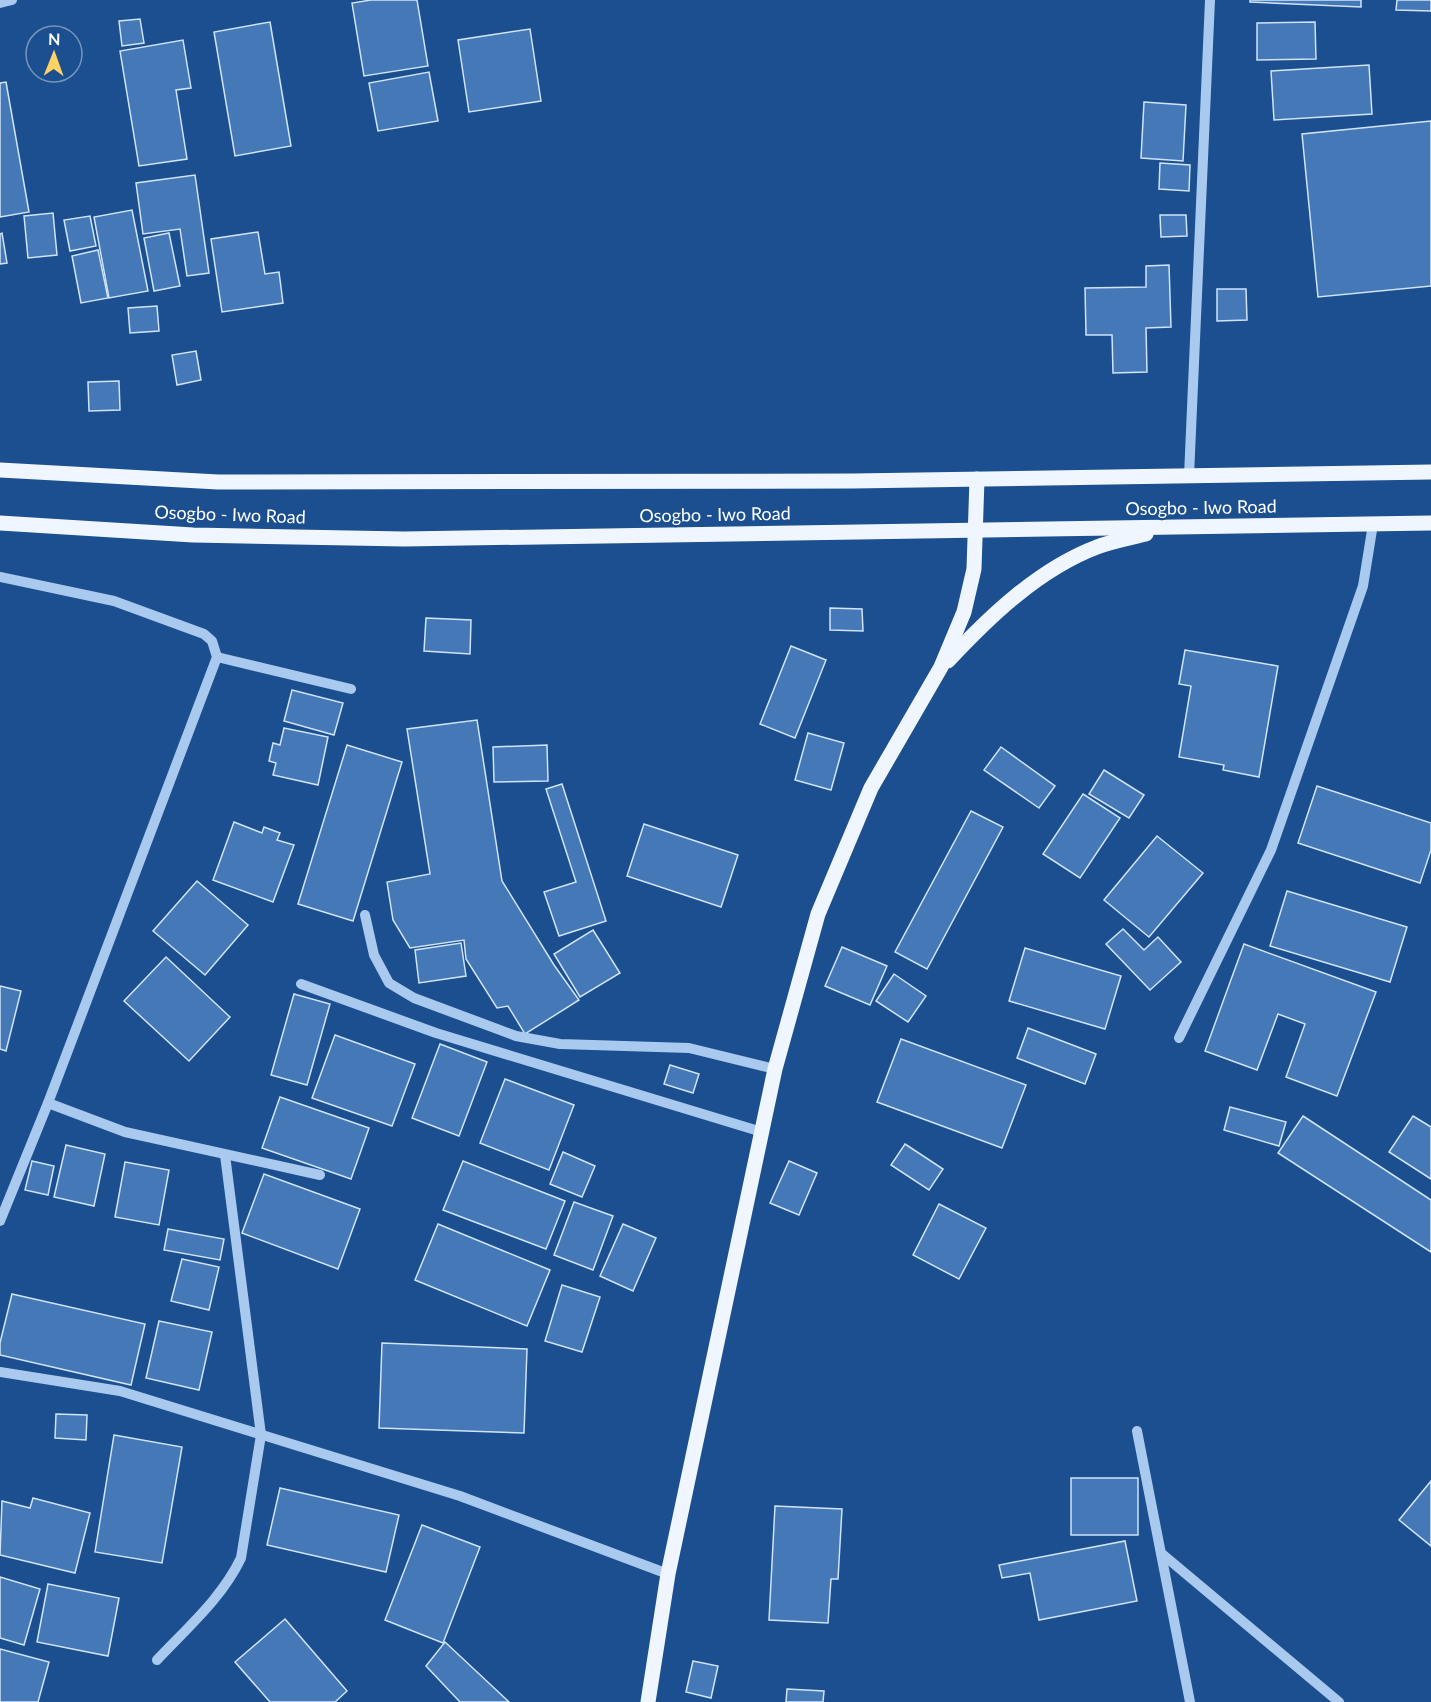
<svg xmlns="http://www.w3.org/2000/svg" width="1431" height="1702" font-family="Lato,sans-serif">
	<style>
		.building { fill: #4478b7; stroke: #cfe3fa; stroke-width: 1.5 }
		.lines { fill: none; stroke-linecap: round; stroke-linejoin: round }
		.minor { stroke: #a9c9ee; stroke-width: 10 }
		.major { stroke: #f0f6ff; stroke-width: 15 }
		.labels { text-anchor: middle; stroke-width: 4.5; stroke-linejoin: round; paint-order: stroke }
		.street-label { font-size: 18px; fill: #fff; stroke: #1b4f8f }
	</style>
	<rect width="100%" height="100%" fill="#1b4f8f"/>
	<g class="building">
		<polygon points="371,0 417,0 428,66 364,76 352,3"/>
		<polygon points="1250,0 1361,0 1361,7 1250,2"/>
		<polygon points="1397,0 1431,0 1431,11 1396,10"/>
		<polygon points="140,19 144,43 122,46 119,21"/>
		<polygon points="270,22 291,146 235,156 214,32"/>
		<polygon points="1315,22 1316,59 1257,60 1257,23"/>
		<polygon points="530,29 541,101 469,112 458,40"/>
		<polygon points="183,40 191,88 176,90 187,159 139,166 120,51"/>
		<polygon points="1369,65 1372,114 1274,120 1271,71"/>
		<polygon points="429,72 438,121 378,131 369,83"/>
		<polygon points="6,82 29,212 0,217 0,83"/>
		<polygon points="1144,102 1186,105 1183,161 1141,158"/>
		<polygon points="1431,121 1431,286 1318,297 1302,134"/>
		<polygon points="1160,163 1190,165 1189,191 1159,189"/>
		<polygon points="195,175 209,273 187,276 180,229 143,234 136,183"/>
		<polygon points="132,210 148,291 109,298 94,217"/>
		<polygon points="53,213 57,255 28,258 24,216"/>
		<polygon points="1160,215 1186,215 1187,236 1161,237"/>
		<polygon points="90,216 96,246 70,251 64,220"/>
		<polygon points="258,232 265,274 279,272 283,303 222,312 211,239"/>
		<polygon points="2,233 7,263 0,264 0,234"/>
		<polygon points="169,233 180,286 154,291 144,238"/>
		<polygon points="98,250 108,298 81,303 72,256"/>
		<polygon points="1169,265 1171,327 1146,328 1147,372 1113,373 1112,335 1086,335 1085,288 1146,287 1146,266"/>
		<polygon points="1217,289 1246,289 1247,320 1217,321"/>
		<polygon points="157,306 159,331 130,333 128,308"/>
		<polygon points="196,351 201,380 177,385 172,355"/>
		<polygon points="119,381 120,410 89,411 88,382"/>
		<polygon points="830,608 862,609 863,631 830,630"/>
		<polygon points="426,618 471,620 470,654 424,651"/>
		<polygon points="791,646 826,660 795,738 760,724"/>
		<polygon points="1185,650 1278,666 1259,777 1223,770 1224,765 1179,757 1191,686 1179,684"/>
		<polygon points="292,690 343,703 334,735 284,721"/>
		<polygon points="477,720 502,881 554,965 579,1000 525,1034 508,1006 497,1008 466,959 464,940 410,948 393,920 387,882 430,874 407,729"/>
		<polygon points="284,728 328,737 318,785 273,775 276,763 269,761 273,743 280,745"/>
		<polygon points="808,733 844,743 831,790 795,780"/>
		<polygon points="347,745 402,762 353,921 298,904"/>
		<polygon points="547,745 548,781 494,782 493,747"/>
		<polygon points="1001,747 1055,786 1039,808 984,770"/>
		<polygon points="1104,770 1144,795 1129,818 1089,794"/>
		<polygon points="562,784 606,921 559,936 544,892 576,882 546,789"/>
		<polygon points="1317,786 1431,823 1431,850 1420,883 1298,843"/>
		<polygon points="1083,794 1120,818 1080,878 1043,854"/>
		<polygon points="971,811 1003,827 927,969 895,952"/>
		<polygon points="234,822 262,833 264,827 280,833 277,840 294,845 273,902 213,880"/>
		<polygon points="644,824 738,855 721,907 627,876"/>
		<polygon points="1157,836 1203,873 1149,937 1104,900"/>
		<polygon points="197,881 248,925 205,975 153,931"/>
		<polygon points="1287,891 1407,927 1390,982 1270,946"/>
		<polygon points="1123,929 1144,950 1158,937 1181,962 1150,990 1106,944"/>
		<polygon points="593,930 620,973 580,997 554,954"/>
		<polygon points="461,943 466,976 419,983 415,950"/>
		<polygon points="1244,944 1376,992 1337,1096 1286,1077 1305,1024 1278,1014 1257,1070 1205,1051"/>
		<polygon points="842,947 887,966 870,1005 825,986"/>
		<polygon points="1025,948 1121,976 1105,1029 1009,1001"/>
		<polygon points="166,957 230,1017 189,1061 124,1001"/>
		<polygon points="894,974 926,996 908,1022 876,1001"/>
		<polygon points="0,986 21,991 6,1051 0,1049"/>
		<polygon points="294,994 330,1004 307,1085 271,1075"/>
		<polygon points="1028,1028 1096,1054 1085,1084 1017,1058"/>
		<polygon points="335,1035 415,1064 392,1126 312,1098"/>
		<polygon points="901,1039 1026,1085 1002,1148 877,1102"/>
		<polygon points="440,1044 487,1062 459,1136 412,1118"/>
		<polygon points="670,1065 699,1074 693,1093 664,1084"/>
		<polygon points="505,1079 574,1105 549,1170 480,1143"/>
		<polygon points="280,1097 369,1128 351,1179 262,1148"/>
		<polygon points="1230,1107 1286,1122 1279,1146 1224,1130"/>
		<polygon points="1303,1116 1431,1200 1431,1252 1278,1153"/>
		<polygon points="1413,1116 1431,1127 1431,1179 1389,1152"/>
		<polygon points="905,1144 943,1169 929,1190 891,1165"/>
		<polygon points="66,1145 105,1154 94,1206 54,1197"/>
		<polygon points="563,1152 595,1166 582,1197 550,1184"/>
		<polygon points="32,1161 54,1166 48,1195 25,1190"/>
		<polygon points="463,1161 565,1201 546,1249 443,1210"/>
		<polygon points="789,1161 817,1173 799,1215 770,1203"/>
		<polygon points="125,1162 169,1170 159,1225 115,1217"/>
		<polygon points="264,1174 360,1209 338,1269 242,1233"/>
		<polygon points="574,1202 613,1216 593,1270 554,1255"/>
		<polygon points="939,1204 986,1228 959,1279 913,1255"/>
		<polygon points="438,1224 550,1270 527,1326 415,1280"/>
		<polygon points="623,1224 656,1238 633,1291 600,1276"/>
		<polygon points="168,1229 224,1239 220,1260 164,1250"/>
		<polygon points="182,1259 219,1267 209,1310 171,1301"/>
		<polygon points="562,1285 600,1297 582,1352 545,1341"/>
		<polygon points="12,1294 145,1324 131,1385 0,1355 0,1343"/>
		<polygon points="159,1321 212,1332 199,1390 146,1378"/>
		<polygon points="382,1343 527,1349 524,1433 379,1428"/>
		<polygon points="56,1414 87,1415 86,1440 55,1438"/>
		<polygon points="114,1435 182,1447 162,1563 95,1552"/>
		<rect x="1071" y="1478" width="67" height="57"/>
		<polygon points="1431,1481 1431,1546 1399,1520"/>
		<polygon points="280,1488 399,1515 386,1572 267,1545"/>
		<polygon points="33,1498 90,1513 75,1573 0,1555 2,1501 30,1508"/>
		<polygon points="775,1506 842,1509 838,1579 831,1579 828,1623 769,1620"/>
		<polygon points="422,1525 480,1547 443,1643 385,1620"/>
		<polygon points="1125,1541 1137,1601 1039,1620 1030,1573 1002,1578 999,1565"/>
		<polygon points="0,1577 40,1589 24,1645 0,1638"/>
		<polygon points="48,1584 119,1598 108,1656 37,1642"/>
		<polygon points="285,1619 347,1691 335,1702 270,1702 235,1662"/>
		<polygon points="445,1642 508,1701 509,1702 460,1702 426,1666"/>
		<polygon points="0,1649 49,1662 38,1702 0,1702"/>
		<polygon points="693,1661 718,1666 711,1698 686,1692"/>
		<polygon points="787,1689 824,1691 823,1702 786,1702"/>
	</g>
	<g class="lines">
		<g class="minor">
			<polyline points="0,3 12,0"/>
			<polyline points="1189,476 1210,0"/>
			<polyline points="0,577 114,601 204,634 212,641 217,657 48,1103 0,1221"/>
			<polyline points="217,657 351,689"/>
			<polyline points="365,915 374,955 389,983 414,998 516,1036 560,1044 689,1048 775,1069"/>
			<polyline points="301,984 436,1033 762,1132"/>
			<polyline points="1179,1038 1271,850 1363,586 1373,524"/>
			<polyline points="48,1103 125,1132 320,1175"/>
			<polyline points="0,1372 120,1391 460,1496 668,1574"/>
			<polyline points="1137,1431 1190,1702"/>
			<polyline points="1161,1553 1339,1702"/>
			<path d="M 157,1660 C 187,1628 222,1598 241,1558 L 261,1435 L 225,1155"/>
		</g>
		<g class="major">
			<polyline points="0,470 218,482 853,481 1431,472"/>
			<polyline points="0,523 193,535 404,539 1431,523"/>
			<path d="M 948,661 C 990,616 1039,569 1097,547 C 1113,541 1130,538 1146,534"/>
			<polyline points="648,1702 668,1574 775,1069 818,914 871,788 941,667 964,612 974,569 977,479"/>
		</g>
	</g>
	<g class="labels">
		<g class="street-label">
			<text transform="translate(1201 508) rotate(-1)" y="6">Osogbo - Iwo Road</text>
			<text transform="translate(230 515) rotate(2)" y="6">Osogbo - Iwo Road</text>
			<text transform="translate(715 515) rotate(-1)" y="6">Osogbo - Iwo Road</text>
		</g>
	</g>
	<g transform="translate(54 54) rotate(1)"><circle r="28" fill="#1b4f8f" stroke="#7695bc" stroke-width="1.5"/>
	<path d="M0-4.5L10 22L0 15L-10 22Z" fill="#ffd166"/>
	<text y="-9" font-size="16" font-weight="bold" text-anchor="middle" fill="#ffffff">N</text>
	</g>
</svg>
